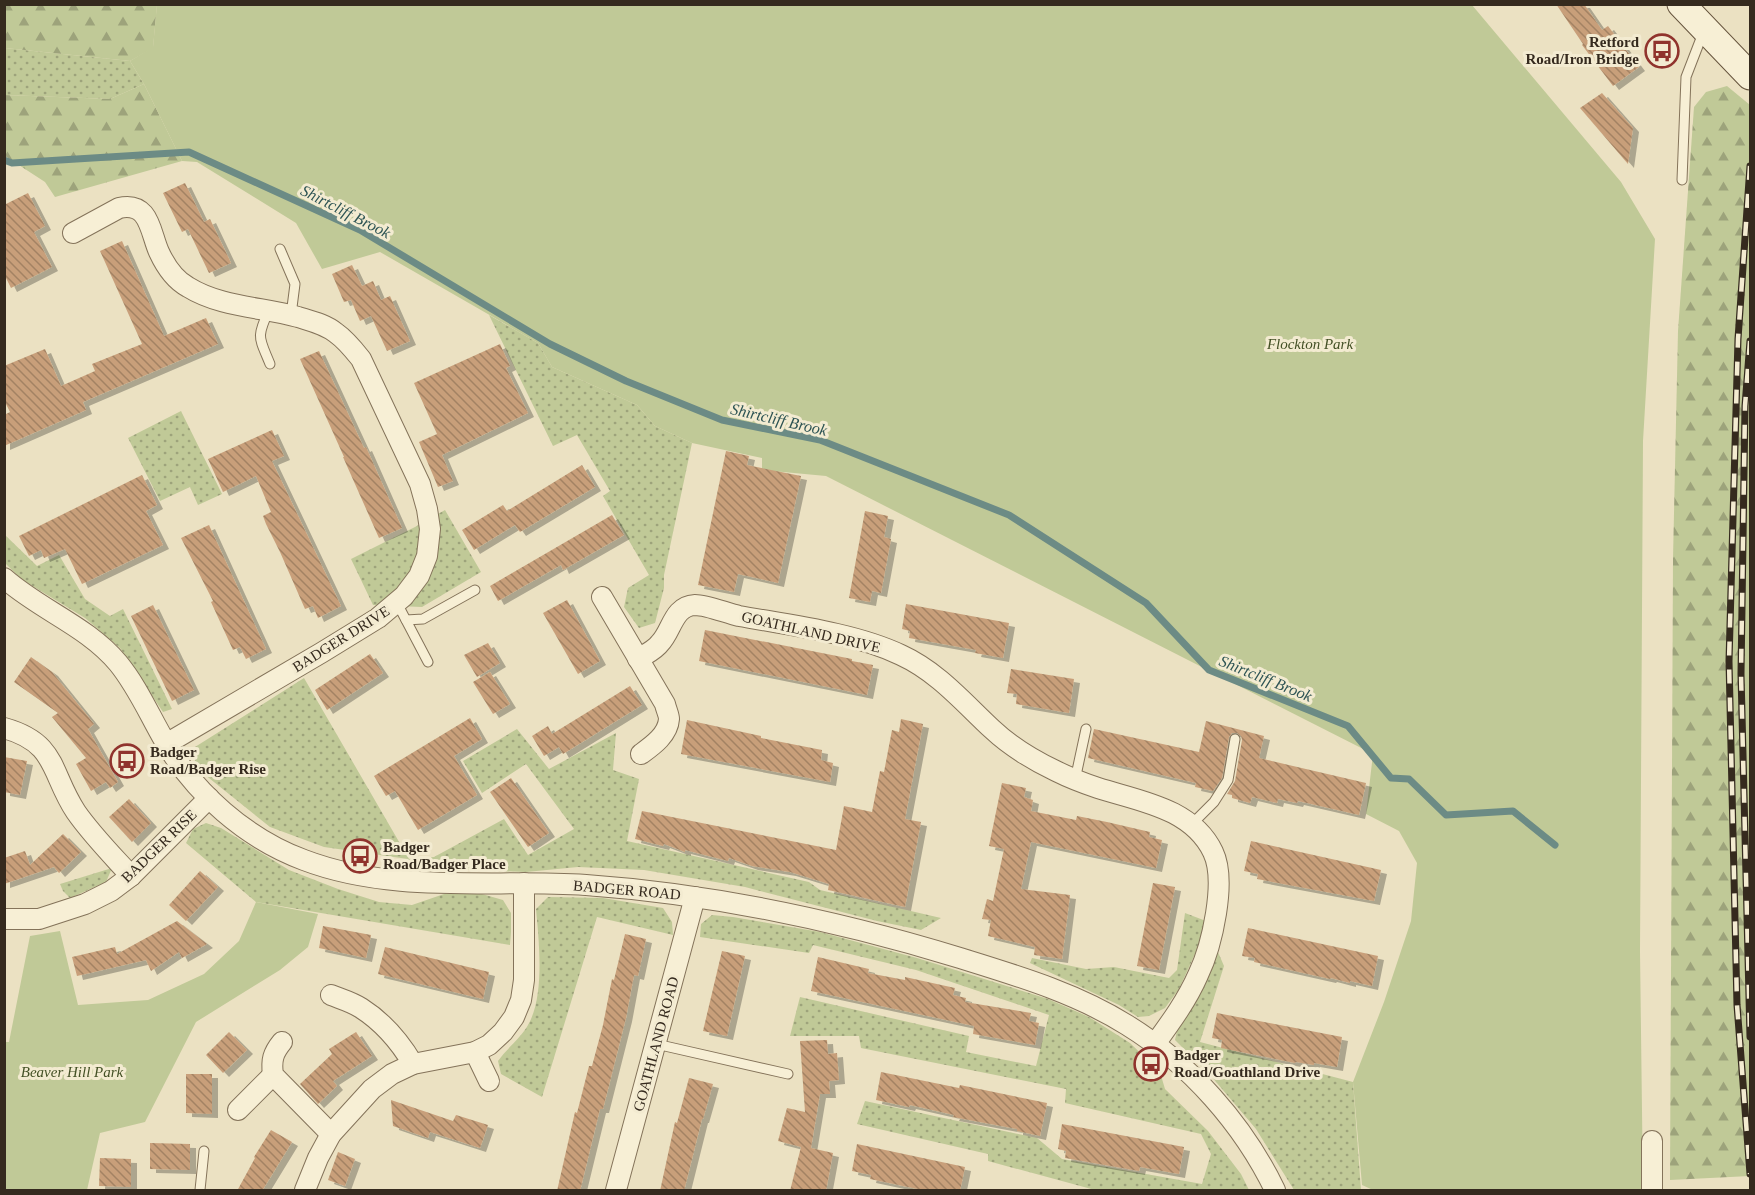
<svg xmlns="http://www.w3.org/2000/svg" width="1755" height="1195" font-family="'Times New Roman',serif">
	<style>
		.grass { fill: url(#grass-dots) }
		.forest { fill: url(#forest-firs) }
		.park { fill: #c0c997 }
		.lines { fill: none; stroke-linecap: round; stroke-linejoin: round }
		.stream { stroke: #6c8b85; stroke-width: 7 }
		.building { fill: url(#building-back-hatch); filter: url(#shadow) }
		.service-casing { stroke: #84735a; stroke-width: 11 }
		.minor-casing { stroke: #84735a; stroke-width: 22 }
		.secondary-casing { stroke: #66543d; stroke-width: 29 }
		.service { stroke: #f7efd5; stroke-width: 9 }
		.minor { stroke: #f7efd5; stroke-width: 20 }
		.secondary { stroke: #f7efd5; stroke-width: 27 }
		.rail-casing { stroke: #352a1e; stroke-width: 7 }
		.rail { stroke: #f3ebd1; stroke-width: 4.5; stroke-dasharray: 14; stroke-linecap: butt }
		.labels { text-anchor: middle; stroke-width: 6; stroke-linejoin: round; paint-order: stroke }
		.poi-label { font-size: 15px; font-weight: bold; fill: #352a1e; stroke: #f3ebd1; text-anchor: start }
		.park-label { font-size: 15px; font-style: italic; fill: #435025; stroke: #f3ebd1 }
		.street-label { font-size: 15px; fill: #352a1e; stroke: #f3ebd1 }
		.water-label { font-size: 16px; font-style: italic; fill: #2e5454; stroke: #f3ebd1 }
	</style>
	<defs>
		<pattern id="grass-dots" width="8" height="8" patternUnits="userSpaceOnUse" patternTransform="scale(1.5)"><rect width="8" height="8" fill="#c0c997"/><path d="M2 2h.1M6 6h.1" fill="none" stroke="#9da37b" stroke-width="1.8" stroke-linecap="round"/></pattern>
		<pattern id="forest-firs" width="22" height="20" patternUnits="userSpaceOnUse" patternTransform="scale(1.5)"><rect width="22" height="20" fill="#c0c997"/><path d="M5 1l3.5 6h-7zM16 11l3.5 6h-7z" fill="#9da37b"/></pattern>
		<pattern id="building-back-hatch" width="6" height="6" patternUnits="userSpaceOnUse" patternTransform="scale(1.5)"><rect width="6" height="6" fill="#c89f7a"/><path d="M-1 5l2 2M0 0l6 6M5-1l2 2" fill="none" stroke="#a38263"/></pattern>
		<filter id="shadow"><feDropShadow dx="6" dy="4" stdDeviation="0" flood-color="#0004"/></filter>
	</defs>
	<rect width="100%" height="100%" fill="#ebe1c2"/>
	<g class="grass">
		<polygon points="5,48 130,61 144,84 110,99 5,95"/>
		<polygon points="489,315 538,343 552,367 637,405 655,426 692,443 664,575 664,588 655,623 639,628 624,607 628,588 649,575 603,496 610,491 577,435 553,446"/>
		<polygon points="181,411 222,494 198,505 190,487 160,501 128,438"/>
		<polygon points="445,510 481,572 422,607 373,605 351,559 415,527"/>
		<polygon points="4,534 37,566 59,555 85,599 110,616 123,609 172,709 163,712 120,648 85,618 21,579 5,563"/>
		<polygon points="304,678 409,859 434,857 504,819 528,855 574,829 526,764 482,793 463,761 517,729 549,769 616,733 613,770 639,779 627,841 809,882 820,890 941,918 921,930 877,921 745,887 644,870 578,867 526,872 417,868 408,859 324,847 270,827 199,770 193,756 195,747"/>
		<polygon points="206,823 221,828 289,870 338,889 379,902 412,905 444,894 482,894 503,900 511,913 511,932 510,945 256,902 186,843 193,829"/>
		<polygon points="112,868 106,882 70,898 63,891 60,884"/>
		<path d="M 548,897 L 603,898 L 663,908 L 672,922 L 673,935 L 597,917 L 542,1097 L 501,1074 L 498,1061 C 507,1048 521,1038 528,1025 C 545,996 539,941 536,909 Z"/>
		<polygon points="1185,913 1206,921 1200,943 1179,989 1165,1008 1149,1016 1138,1017 1119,1005 1030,963 1032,958 1086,969 1114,967 1169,978 1177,970"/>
		<polygon points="712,915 733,917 820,932 917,958 1048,999 1089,1017 1130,1043 1160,1072 1165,1089 1208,1131 1241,1174 1249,1190 1115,1190 1108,1189 1095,1190 988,1161 988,1154 857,1124 865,1101 1037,1138 1062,1159 1202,1184 1211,1154 1201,1134 1065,1103 1066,1089 861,1048 859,1036 790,1036 800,997 969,1036 966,1052 1036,1066 1049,1015 916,970 813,945 809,953 700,937 701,924"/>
		<polygon points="1218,952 1224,966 1200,1042 1353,1082 1361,1190 1294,1190 1256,1129 1211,1076 1175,1040 1177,1031 1199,996"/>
	</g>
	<g class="forest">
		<polygon points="4,5 157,5 153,48 130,61 5,48"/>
		<polygon points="144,84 182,161 55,197 45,182 5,156 4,95 110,99"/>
		<polygon points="1727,86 1750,105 1750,1176 1670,1180 1673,559 1678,331 1694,107 1706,92"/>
	</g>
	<g class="park">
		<polygon points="157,4 1472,5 1621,182 1655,239 1643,441 1640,952 1643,1190 1373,1190 1362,1185 1353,1082 1384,1002 1411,921 1417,863 1399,831 1366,814 1373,754 826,476 762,470 762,458 692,443 655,426 637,405 552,367 538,343 380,252 322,269 296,223 197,162 182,161 144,84 130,61 153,47"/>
		<polygon points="256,902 318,914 308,947 280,970 196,1022 145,1122 100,1133 87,1190 5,1190 5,1042 9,1042 30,936 60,931 78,1005 148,1000 204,974 239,941"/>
	</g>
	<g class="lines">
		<polyline class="stream" points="4,160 12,163 189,152 360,230 550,344 626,381 722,420 820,440 1009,515 1146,603 1209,670 1348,726 1391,778 1409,779 1446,815 1513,811 1555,845"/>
	</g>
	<g class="building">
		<polygon points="1556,4 1584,4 1602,30 1608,26 1639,67 1613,86 1582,45 1583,44"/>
		<polygon points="1602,93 1633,128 1628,164 1580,108"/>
		<polygon points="185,183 204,222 210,219 231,263 209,273 188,229 182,232 163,193"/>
		<polygon points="28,193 45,226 34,232 52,267 11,288 4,274 4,205"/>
		<polygon points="122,241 164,336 206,318 218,344 83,402 86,410 4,446 4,415 10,412 4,400 4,366 45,349 61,386 95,371 92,364 142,344 100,251"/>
		<polygon points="352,265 362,286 373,281 381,300 390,296 410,341 387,351 371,316 360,321 351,300 344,302 332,274"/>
		<polygon points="500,344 510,366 506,368 528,413 442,455 453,481 438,487 419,442 437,434 414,383"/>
		<polygon points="319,351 364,448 366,447 402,528 379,538 343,457 344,457 300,359"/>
		<polygon points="272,430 284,456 272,461 341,606 318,618 313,606 305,609 280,552 266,524 263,516 271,512 256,476 223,492 208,459"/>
		<polygon points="726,451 749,456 747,465 801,476 778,583 738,574 734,592 698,585"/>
		<polygon points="582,465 595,487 520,532 515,525 474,550 462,530 503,505 507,511"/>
		<polygon points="142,475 157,505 146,511 163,545 82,584 65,549 44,558 41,550 29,556 19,536"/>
		<polygon points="865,511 888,516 884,537 891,539 881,593 872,591 870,602 849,598"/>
		<polygon points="612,515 624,535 563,570 561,565 498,601 490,586"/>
		<polygon points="209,525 266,649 246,659 240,647 233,650 211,602 213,601 181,538"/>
		<polygon points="567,600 600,661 578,674 543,613"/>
		<polygon points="906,604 1009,623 1003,658 975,653 976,650 909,638 910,631 902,629"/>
		<polygon points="153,605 194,690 172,701 131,616"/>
		<polygon points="705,630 852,659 852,661 873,665 867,695 699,661"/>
		<polygon points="488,643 500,663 477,677 464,655"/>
		<polygon points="370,654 383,673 327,710 315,690"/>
		<polygon points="31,657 52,672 94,724 88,729 118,782 110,788 106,782 91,791 76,764 86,758 52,717 58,713 14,682"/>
		<polygon points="1011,669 1074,679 1069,713 1016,704 1017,694 1007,693"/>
		<polygon points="490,672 510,704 493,714 473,682"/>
		<polygon points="630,686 642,705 563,754 559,747 544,756 532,736 548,726 552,734"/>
		<polygon points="470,718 482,739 454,756 477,795 418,830 395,791 386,796 374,776"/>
		<polygon points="901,719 923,724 905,819 921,822 905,907 828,890 829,884 790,872 752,866 729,858 728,861 685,850 685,852 664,844 663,846 635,839 642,811 836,850 844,806 872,812 880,771 884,772 892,730 899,732"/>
		<polygon points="687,720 761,736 761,738 822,750 821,760 833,763 830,782 681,754"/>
		<polygon points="1206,721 1264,736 1259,758 1366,783 1359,815 1298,801 1297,803 1278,799 1277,803 1252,797 1250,803 1232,798 1232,795 1227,794 1235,781 1242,740 1241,736 1237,733 1232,733 1229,737 1222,778 1213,791 1195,787 1196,783 1088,758 1094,729 1199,752"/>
		<polygon points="4,757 27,761 20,795 4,792"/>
		<polygon points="511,778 549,833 528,847 490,792"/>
		<polygon points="1002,783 1026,788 1024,797 1033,800 1031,811 1076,820 1077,816 1107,822 1150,832 1149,837 1162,840 1156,868 1031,842 1021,889 1070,895 1062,959 1034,955 1035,947 988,936 991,920 982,919 987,899 993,901 1004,849 989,846"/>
		<polygon points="129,799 151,823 132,842 109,817"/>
		<polygon points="63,834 81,852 59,873 54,867 4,884 4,858 25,851 30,865"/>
		<polygon points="1251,841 1381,870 1374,901 1257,879 1258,874 1244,871"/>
		<polygon points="200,871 218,887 186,921 169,905"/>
		<polygon points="1153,883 1175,887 1159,970 1137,966"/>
		<polygon points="177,921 207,944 182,958 179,952 151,971 146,960 77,976 72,957 115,947 117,954"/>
		<polygon points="323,926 371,935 366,958 319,948"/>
		<polygon points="1248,928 1378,956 1372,986 1350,981 1350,983 1331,978 1330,979 1254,962 1255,958 1242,956"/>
		<polygon points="625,934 646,939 638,976 634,975 626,1018 603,1109 600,1109 580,1191 557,1191 575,1112 577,1113 589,1066 592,1066 603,1025 612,979 614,980"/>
		<polygon points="385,947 489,972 483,999 378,974"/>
		<polygon points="722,951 745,956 727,1036 703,1031"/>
		<polygon points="818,957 869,969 868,973 905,980 905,977 955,988 953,995 966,998 965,1002 1031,1013 1029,1021 1039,1023 1035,1045 973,1034 974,1026 811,991"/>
		<polygon points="1217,1013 1342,1037 1337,1067 1314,1063 1314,1065 1296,1062 1295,1063 1221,1048 1222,1040 1212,1038"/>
		<polygon points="229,1032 247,1050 223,1073 206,1055"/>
		<polygon points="356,1032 372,1056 333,1081 337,1086 318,1104 300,1084 332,1054 329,1049"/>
		<polygon points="827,1040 828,1054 837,1053 839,1080 829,1081 830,1094 820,1094 811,1148 833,1153 826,1191 790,1191 801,1147 778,1141 787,1108 805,1112 800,1041"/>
		<polygon points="881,1072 959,1088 960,1085 1047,1103 1040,1136 1017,1131 1017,1129 953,1117 954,1115 910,1105 909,1107 876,1100"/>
		<polygon points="186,1074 212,1074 212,1114 186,1113"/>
		<polygon points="689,1078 713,1084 703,1119 702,1119 684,1191 660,1191 675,1122 677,1123"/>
		<polygon points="391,1100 453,1121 456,1115 488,1125 480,1148 430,1132 428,1138 393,1126"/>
		<polygon points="1062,1124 1184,1147 1179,1174 1140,1167 1139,1171 1065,1158 1066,1151 1058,1149"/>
		<polygon points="271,1130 292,1142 262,1191 237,1191 255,1158 254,1157"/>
		<polygon points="150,1143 190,1144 190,1170 150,1169"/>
		<polygon points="857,1144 965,1167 960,1191 927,1191 870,1179 871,1175 852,1171"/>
		<polygon points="338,1152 355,1159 345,1186 328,1180"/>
		<polygon points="100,1158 131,1159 131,1187 99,1186"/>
	</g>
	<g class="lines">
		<defs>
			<g id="service">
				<polyline points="1682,180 1686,77 1703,33"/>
				<polyline points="280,249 295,284 291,315"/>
				<path d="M 269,310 C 256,338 259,337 270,364"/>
				<polyline points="397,603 428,662"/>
				<polyline points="406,620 423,619 475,590"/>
				<polyline points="1075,780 1086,729"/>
				<polyline points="1191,825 1214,802 1228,780 1235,739"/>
				<polyline points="656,1044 788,1074"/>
				<polyline points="200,1190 204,1151"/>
			</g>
			<g id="minor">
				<path d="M 73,233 L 119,208 C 150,201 150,232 159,252 C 165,265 175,280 188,287 C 220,307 262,307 298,317 C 311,321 325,324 336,333 C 346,340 353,349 361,359 L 420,484 L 427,509 L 430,529 L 427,556 L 419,576 L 404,596 L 378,618 L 321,653 L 166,744"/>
				<path d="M 4,578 C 40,610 87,626 118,663 C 137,686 149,714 164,740 C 194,793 247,839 304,860 C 393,894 493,879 586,885 C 713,894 839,921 960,958 C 1018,976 1076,993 1127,1025 C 1190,1064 1243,1124 1275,1190"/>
				<path d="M 602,597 L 665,704 C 666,709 669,715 669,719 C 668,735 652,746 641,754"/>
				<path d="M 638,659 C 646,654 655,650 660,643 C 672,631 673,606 695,605 C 707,605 726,613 739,616 C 789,625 855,633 901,655 C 938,672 963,702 992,729 C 1010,746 1033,760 1056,771 C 1070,778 1083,783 1098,788 C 1139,801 1192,808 1213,852 C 1227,881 1212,946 1198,975 C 1187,1000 1171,1022 1155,1044"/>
				<path d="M 4,728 C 58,743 50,773 76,812 C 92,835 112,855 131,876"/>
				<polyline points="4,919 39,919 85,904 111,891 131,876 209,798"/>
				<path d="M 331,995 C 341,999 352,1002 361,1008 C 383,1022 400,1042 413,1064"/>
				<path d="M 282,1042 C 273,1053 271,1060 273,1075 L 331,1134"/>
				<polyline points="475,1052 489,1081"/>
				<polyline points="238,1110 273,1075"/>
				<polyline points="1652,1141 1652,1190"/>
				<polyline points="305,1190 318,1158 331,1134 372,1089 392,1074 413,1064 475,1052 489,1045 503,1032 514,1017 521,1000 524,980 524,883"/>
				<polyline points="616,1190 695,897"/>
			</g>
			<polyline id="secondary" points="1681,4 1750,76"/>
		</defs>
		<use href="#service" class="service-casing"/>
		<use href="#minor" class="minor-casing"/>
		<use href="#secondary" class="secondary-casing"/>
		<use href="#service" class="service"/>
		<use href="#minor" class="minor"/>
		<use href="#secondary" class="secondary"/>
		<defs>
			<g id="rail">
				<polyline points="1750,166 1738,339 1729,661 1737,1005 1750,1174"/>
				<polyline points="1750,341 1745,406 1741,674 1750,1037"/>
			</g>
		</defs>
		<use href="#rail" class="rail-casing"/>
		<use href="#rail" class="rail"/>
	</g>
	<defs>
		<symbol id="bus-ring" viewBox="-11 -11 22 22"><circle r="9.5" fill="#f3ebd1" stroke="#90332d" stroke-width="1.5"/><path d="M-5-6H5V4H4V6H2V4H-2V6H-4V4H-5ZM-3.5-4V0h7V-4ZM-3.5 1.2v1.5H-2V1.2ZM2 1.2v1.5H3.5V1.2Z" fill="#90332d"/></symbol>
	</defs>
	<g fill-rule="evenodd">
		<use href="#bus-ring" x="1643" y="32" width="38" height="38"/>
		<use href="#bus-ring" x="108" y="742" width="38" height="38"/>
		<use href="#bus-ring" x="341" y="837" width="38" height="38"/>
		<use href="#bus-ring" x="1132" y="1045" width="38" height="38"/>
	</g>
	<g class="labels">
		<g class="poi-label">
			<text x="1639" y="47" text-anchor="end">Retford<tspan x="1639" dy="17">Road/Iron Bridge</tspan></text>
			<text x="150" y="757">Badger<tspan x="150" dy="17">Road/Badger Rise</tspan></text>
			<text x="383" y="852">Badger<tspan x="383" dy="17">Road/Badger Place</tspan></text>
			<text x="1174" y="1060">Badger<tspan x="1174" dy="17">Road/Goathland Drive</tspan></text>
		</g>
		<g class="park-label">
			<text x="1310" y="349">Flockton Park</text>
			<text x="72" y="1077">Beaver Hill Park</text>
		</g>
		<g class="street-label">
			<text transform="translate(811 632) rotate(13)" y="5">GOATHLAND DRIVE</text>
			<text transform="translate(341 639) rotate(-32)" y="5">BADGER DRIVE</text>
			<text transform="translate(159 846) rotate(-44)" y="5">BADGER RISE</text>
			<text transform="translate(627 890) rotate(5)" y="5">BADGER ROAD</text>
			<text transform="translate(656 1044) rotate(-75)" y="5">GOATHLAND ROAD</text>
		</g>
		<g class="water-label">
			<text transform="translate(346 211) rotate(27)" y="6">Shirtcliff Brook</text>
			<text transform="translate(779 419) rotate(13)" y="6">Shirtcliff Brook</text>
			<text transform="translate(1266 678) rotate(22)" y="6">Shirtcliff Brook</text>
		</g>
	</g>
	<rect width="1755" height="1195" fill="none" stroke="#352a1e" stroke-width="12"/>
</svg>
